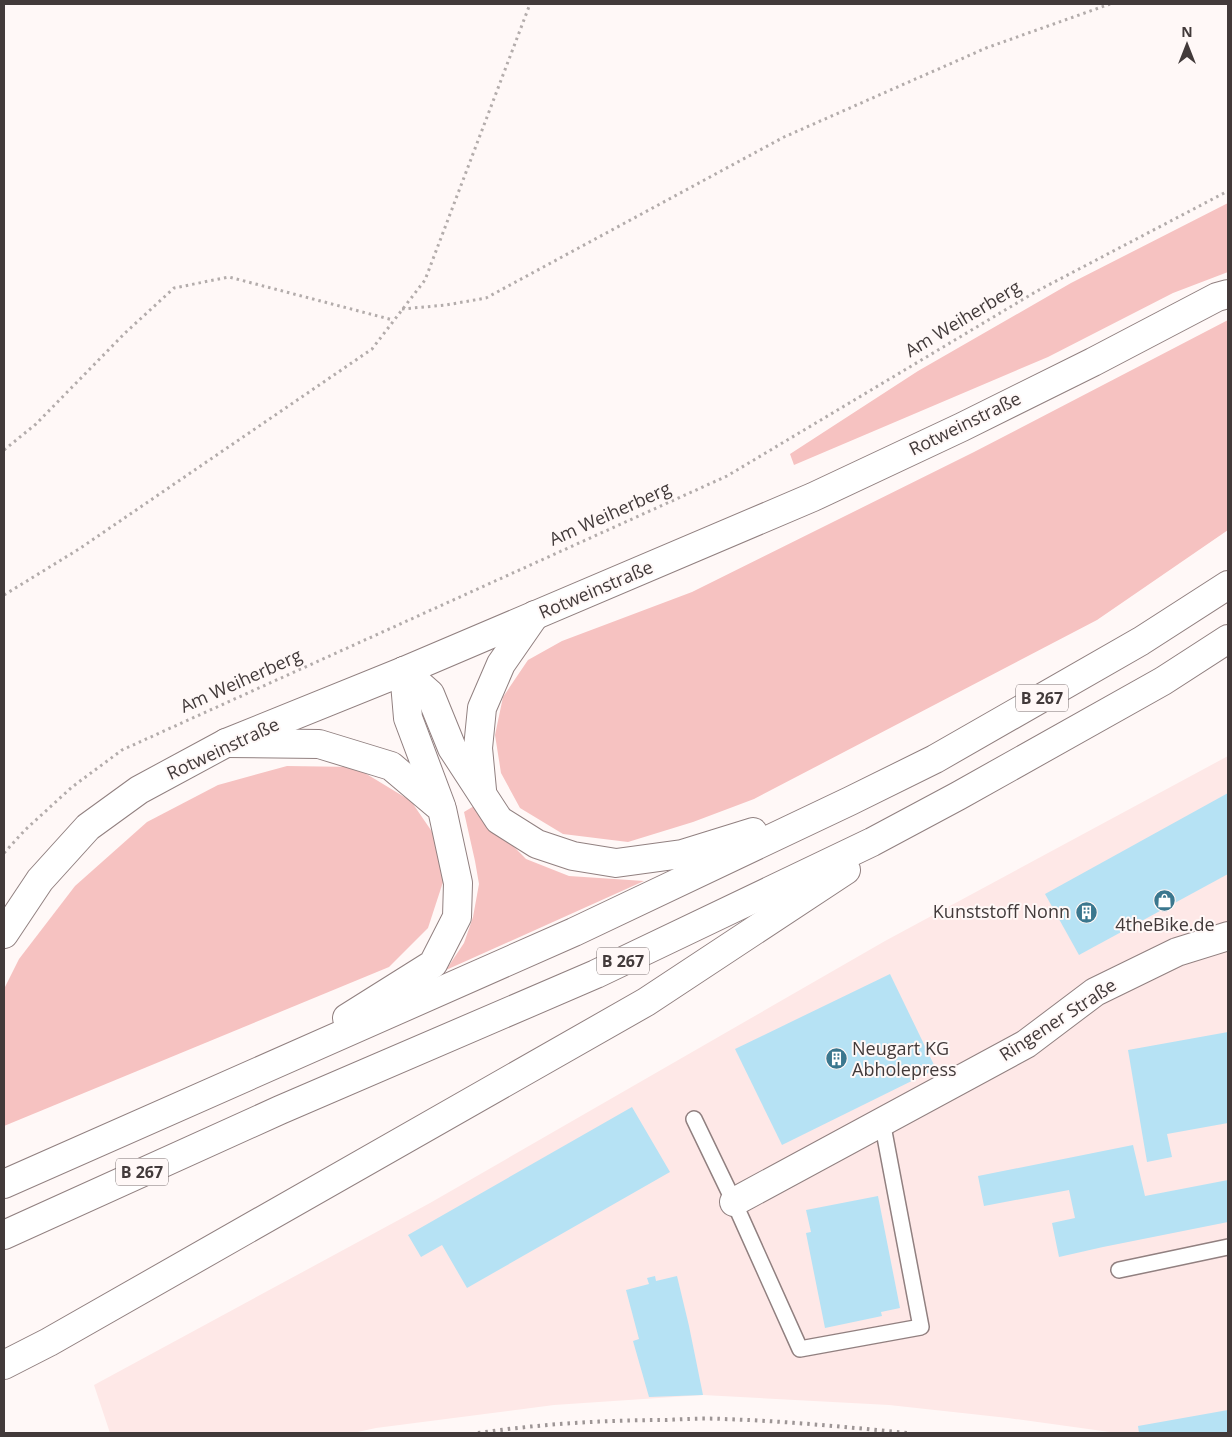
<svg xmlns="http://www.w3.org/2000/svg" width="1232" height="1437" font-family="'Open Sans',sans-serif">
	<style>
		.built { fill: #fee8e7 }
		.green { fill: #f6c2c1 }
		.building { fill: #b6e2f4 }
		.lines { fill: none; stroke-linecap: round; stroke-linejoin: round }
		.lane-casing { stroke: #918080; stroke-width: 18 }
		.street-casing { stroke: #918080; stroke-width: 30 }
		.secondary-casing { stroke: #918080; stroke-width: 30 }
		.primary-casing { stroke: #918080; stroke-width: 30 }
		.path { stroke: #b3acab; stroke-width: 3; stroke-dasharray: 2.5 4; stroke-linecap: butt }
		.lane { stroke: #fff; stroke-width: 15 }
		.street { stroke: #fff; stroke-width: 28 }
		.secondary { stroke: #fff; stroke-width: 28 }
		.primary { stroke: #fff; stroke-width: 28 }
		.rail { stroke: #9d9595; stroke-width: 4; stroke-dasharray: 2.5 5; stroke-linecap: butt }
		.labels { text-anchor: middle; stroke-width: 4; stroke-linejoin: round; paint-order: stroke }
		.shield { fill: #fff8f7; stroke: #7b7373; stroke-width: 1 }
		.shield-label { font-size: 16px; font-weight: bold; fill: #423a3a }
		.street-label { font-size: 18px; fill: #423a3a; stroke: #fff8f7 }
		.poi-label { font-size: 18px; fill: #423a3a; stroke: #fff8f7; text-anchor: end }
	</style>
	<rect width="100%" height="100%" fill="#fff8f7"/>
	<polygon class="built" points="1228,756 1228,1433 1117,1433 1008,1418 889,1405 703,1395 554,1405 376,1428 353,1433 110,1433 94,1385 430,1203 885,941"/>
	<g class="green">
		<polygon points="1228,203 1228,272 1173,293 1048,357 794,465 790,454 918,371 1071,283"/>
		<polygon points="1228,320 1228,530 1097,620 754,799 693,822 628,842 563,834 520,808 501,773 495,735 503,697 528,660 562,641 692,592 974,452"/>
		<polygon points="287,766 355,767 411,801 437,839 443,882 428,928 389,967 4,1126 4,989 19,959 75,886 147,822 218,785"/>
		<polygon points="474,806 526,859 569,876 644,881 446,970 464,943 473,917 479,884 475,861 464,812"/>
	</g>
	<g class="building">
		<polygon points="1228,793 1228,874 1079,955 1045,894"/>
		<polygon points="890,974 936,1069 782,1145 735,1049"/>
		<polygon points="1228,1032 1228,1123 1167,1134 1172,1157 1147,1162 1128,1050"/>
		<polygon points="632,1107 670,1172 467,1288 442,1245 421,1257 408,1235"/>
		<polygon points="1133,1145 1145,1196 1228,1180 1228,1222 1103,1247 1059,1257 1052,1223 1075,1218 1069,1190 984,1206 978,1176"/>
		<polygon points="878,1196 900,1308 881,1312 882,1316 825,1328 806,1233 811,1232 806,1210"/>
		<polygon points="655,1276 656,1281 677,1276 689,1326 703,1395 649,1397 633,1341 639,1339 626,1290 649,1284 647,1278"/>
		<polygon points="1228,1410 1228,1433 1139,1433 1138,1426"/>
	</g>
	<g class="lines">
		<defs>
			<g id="lane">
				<polyline points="694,1119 734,1202 800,1349 921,1327 882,1121"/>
				<polyline points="1119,1270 1228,1247"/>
			</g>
			<polyline id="street" points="734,1202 1026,1044 1095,992 1177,952 1228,936"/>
			<polyline id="secondary" points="4,934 40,880 88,827 139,790 226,743 404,671 813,497 962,427 1093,362 1217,297 1228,294"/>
			<g id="primary">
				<polyline points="404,671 430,694 452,748 499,820 537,844 573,856 616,863 682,854 753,832"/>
				<polyline points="404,671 408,718 441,806"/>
				<polyline points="226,743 319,744 391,766 442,809 458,883 457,917 433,964 347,1018"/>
				<polyline points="482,790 478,748 482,708 501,664 535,615"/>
				<polyline points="4,1184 574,932 850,801 935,759 1141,641 1228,585"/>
				<polyline points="4,1235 280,1110 596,974 872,842 958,796 1163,681 1228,639"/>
				<polyline points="4,1365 49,1342 646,1002 846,870"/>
			</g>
		</defs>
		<use href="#lane" class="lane-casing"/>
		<use href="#street" class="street-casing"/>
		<use href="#secondary" class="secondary-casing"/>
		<use href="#primary" class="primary-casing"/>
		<g class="path">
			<polyline points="402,309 446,305 486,298 784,137 986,48 1110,4"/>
			<polyline points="4,450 36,424 125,333 174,288 229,277 393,320"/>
			<polyline points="4,595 79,549 372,349 425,280 530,4"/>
			<polyline points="4,853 25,830 72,787 122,750 727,476 1037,291 1228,191"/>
		</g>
		<use href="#lane" class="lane"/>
		<use href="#street" class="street"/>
		<use href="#secondary" class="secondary"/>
		<use href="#primary" class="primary"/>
		<path class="rail" d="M 478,1433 C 540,1424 603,1420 666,1420 C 685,1419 704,1418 723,1419 C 785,1421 846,1427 908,1433"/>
	</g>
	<defs>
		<symbol id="shop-disc" viewBox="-11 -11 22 22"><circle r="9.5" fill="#3b778e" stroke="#fff8f7"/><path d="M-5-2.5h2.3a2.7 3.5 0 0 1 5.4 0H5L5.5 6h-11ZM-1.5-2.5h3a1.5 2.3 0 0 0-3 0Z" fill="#fff"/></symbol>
		<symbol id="building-disc" viewBox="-11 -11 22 22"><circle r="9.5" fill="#3b778e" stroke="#fff8f7"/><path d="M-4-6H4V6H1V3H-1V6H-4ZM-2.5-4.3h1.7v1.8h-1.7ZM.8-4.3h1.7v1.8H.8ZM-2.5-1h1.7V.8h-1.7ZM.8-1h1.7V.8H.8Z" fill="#fff"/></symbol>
	</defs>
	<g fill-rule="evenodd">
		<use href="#shop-disc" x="1152" y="888" width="25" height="25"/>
		<use href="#building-disc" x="1074" y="900" width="25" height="25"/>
		<use href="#building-disc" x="824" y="1046" width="25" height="25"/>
	</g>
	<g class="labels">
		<g class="shield">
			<rect x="1016" y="684.5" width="52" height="27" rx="4"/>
			<rect x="597" y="947.5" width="52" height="27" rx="4"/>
			<rect x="116" y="1158.5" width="52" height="27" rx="4"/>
		</g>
		<g class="shield-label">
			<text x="1042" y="704">B 267</text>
			<text x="623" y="967">B 267</text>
			<text x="142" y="1178">B 267</text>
		</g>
		<g class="street-label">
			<text transform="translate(963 319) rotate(-31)" y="6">Am Weiherberg</text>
			<text transform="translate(965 424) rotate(-26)" y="6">Rotweinstraße</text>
			<text transform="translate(610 514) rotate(-24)" y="6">Am Weiherberg</text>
			<text transform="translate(596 590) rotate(-23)" y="6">Rotweinstraße</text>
			<text transform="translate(241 681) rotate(-24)" y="6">Am Weiherberg</text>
			<text transform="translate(223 749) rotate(-25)" y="6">Rotweinstraße</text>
			<text transform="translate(1058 1020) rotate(-33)" y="6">Ringener Straße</text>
		</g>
		<g class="poi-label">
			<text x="1070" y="918">Kunststoff Nonn</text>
			<text x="1165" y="931" text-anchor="middle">4theBike.de</text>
			<text x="852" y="1055" text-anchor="start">Neugart KG<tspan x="852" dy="21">Abholepress</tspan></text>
		</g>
	</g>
	<rect width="1232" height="1437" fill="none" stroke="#423a3a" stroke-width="10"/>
	<g transform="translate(1187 45)" stroke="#fff8f7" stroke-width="4" paint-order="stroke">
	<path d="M0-4L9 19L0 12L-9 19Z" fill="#423a3a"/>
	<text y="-8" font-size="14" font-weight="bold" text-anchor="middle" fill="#423a3a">N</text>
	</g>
</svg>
